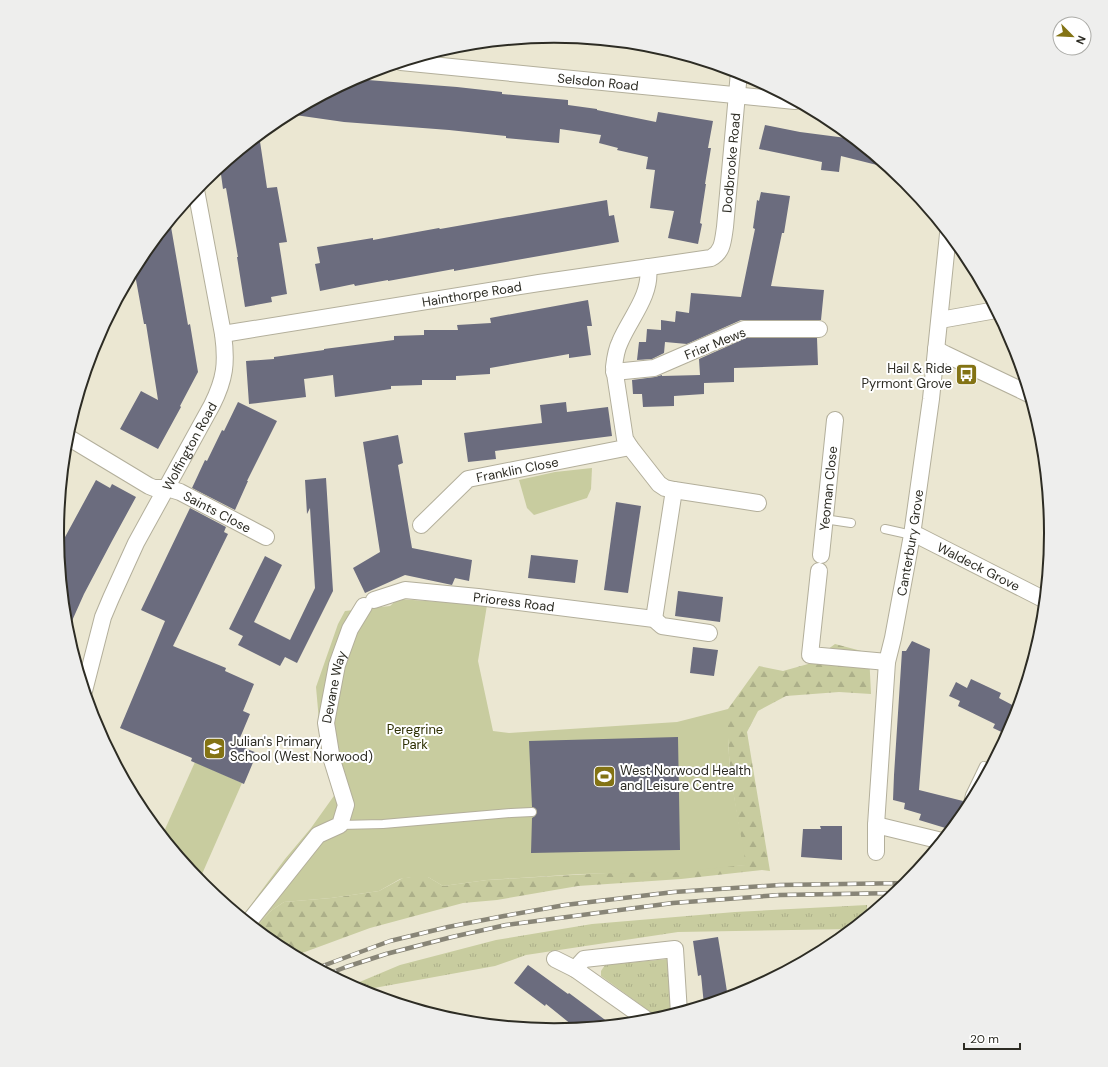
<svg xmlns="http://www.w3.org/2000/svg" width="1108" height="1067" font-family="'DM Sans',sans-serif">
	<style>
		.grass { fill: url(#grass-tufts) }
		.forest { fill: url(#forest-firs) }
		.park { fill: #c8cc9f }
		.building { fill: #6b6c7e }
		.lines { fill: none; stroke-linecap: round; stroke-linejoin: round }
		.lane-casing { stroke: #b3af9b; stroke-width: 10 }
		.street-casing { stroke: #b3af9b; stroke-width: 18 }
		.lane { stroke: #fff; stroke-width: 8 }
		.street { stroke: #fff; stroke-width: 16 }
		.rail-casing { stroke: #888577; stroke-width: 4.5 }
		.rail { stroke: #fff; stroke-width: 3; stroke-dasharray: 9; stroke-linecap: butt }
		.labels { text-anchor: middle; stroke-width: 4; stroke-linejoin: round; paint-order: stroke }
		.street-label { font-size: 13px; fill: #2d2c24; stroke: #fff }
		.poi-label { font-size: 13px; fill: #2d2c24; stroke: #fff; text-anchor: start }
		.park-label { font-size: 13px; fill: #2d2f02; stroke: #fff }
		.rim { fill: none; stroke: #2d2c24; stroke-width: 2 }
	</style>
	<defs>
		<pattern id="grass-tufts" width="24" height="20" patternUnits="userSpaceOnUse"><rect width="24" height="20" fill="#c8cc9f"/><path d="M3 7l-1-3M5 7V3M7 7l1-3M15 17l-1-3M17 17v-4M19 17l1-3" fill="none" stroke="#acaf89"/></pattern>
		<pattern id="forest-firs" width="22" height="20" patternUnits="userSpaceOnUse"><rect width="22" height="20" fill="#c8cc9f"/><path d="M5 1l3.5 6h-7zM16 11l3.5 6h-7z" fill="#acaf89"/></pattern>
	</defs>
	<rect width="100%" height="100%" fill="#ebe7d2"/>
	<g class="grass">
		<polygon points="867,905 867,917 852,929 678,932 526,955 495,966 374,988 362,992 350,986 400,965 496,940 592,924 735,912"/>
		<polygon points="668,959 675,1014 660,1019 601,976 601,971 605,965"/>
	</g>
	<polygon class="forest" points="835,644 869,653 871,694 839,692 786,696 758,711 747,732 770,871 762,870 681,879 578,886 497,900 463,903 370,928 294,956 277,947 255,928 272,910 284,902 331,898 379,891 403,878 419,876 428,877 443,886 487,880 745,865 730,772 728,738 728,709 759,666 783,671 808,664"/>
	<g class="park">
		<polygon points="592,468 591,489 587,498 534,515 527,508 519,480 555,472"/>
		<polygon points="398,599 487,605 478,661 493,731 509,733 677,722 728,709 728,738 730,772 746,865 677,872 581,874 487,880 443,886 428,877 412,877 400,879 379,891 331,898 284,902 272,910 255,928 241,918 285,859 311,828 336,793 320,732 316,687 338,624 345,611 390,606"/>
		<polygon points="195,762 242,783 199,881 162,836"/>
	</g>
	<g class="building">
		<polygon points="355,79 457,87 502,92 502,94 568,100 568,105 597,109 597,110 656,122 658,112 713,121 708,148 711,148 705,184 706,184 700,223 702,224 698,244 668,238 674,211 650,208 655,170 646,169 648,157 617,150 618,148 599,143 601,135 560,129 559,143 506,138 506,136 449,130 344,122 288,114"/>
		<polygon points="765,125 800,132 854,139 889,168 841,156 839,172 821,170 822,162 759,149"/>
		<polygon points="259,135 267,188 277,187 287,242 279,243 287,294 271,297 272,302 245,307 237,257 238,257 226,188 223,189 220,167"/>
		<polygon points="761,192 790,196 784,233 782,233 771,286 824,290 821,320 741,320 687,344 665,342 664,353 652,359 637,360 639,342 646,342 647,329 661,330 661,320 675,322 676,311 689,313 691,293 741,297 755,229 753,228 757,200 759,201"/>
		<polygon points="607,200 609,216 614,215 619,242 454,271 454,269 388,281 388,280 355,286 354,284 320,291 315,264 320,263 317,247 373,238 373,240 439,228 440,229"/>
		<polygon points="170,221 188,325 190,324 198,372 180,406 181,407 158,449 120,429 141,391 158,400 146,324 144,324 134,269 140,257"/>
		<polygon points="588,300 592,326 587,326 591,355 569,358 569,354 490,368 490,374 456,376 456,380 422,380 422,385 391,386 391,389 335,397 333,375 304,379 306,397 249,404 246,361 274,359 274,357 324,350 324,349 394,340 394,336 424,335 424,330 458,330 457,325 491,323 490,318"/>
		<polygon points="746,338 817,338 818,365 734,368 734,382 704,383 704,394 674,396 674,406 643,407 642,394 633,394 632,380 655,377 662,375 662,376 700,375 699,359"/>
		<polygon points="238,402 277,421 247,481 248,481 235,510 192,488 205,460 207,461 222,430 224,431"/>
		<polygon points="566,402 567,412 608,407 612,436 495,451 496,459 468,462 464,433 542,423 540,405"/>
		<polygon points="398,435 403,463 398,465 412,548 472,560 469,581 455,578 452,585 405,575 365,593 353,568 380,552 363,442"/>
		<polygon points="326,478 333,591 297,663 285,657 280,666 238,645 243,636 229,629 265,556 282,565 254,622 290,640 315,588 310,508 307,514 305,480"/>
		<polygon points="96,480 110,488 112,484 136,497 112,541 84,594 67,632 58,550"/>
		<polygon points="616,502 641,506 628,593 604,590"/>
		<polygon points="190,508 226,527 224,532 228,534 173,646 226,668 225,671 254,684 243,711 250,714 237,745 257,753 244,784 191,761 192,758 120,728 165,621 141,610"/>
		<polygon points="531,555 578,560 575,583 528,578"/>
		<polygon points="678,591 723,597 720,622 675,616"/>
		<polygon points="912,641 930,649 919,790 963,801 961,812 963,816 952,830 919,820 921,814 904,809 905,803 893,800 894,775 902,651 906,651"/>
		<polygon points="693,647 718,650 714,676 690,673"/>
		<polygon points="971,679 1001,693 999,698 1018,708 1014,724 1008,735 993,728 995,724 958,706 960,701 949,696 956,682 967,688"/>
		<polygon points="678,737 680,850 531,853 532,818 535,816 537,812 536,809 532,807 529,741"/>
		<polygon points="820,826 842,826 842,860 801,857 803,829 821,829"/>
		<polygon points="718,937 725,979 728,998 704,1005 701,975 698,976 693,941"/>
		<polygon points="528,965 568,994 569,993 612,1025 577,1029 546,1004 545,1006 514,983"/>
	</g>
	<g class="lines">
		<defs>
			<g id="lane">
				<polyline points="824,519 851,523"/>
				<polyline points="885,529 912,535"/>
				<polyline points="966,811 970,795 984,766"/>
				<polyline points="340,825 383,824 511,813 532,812"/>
			</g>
			<g id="street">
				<path id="s1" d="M 401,62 L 795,101"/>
				<path d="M 648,267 C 652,295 630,318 620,342 C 616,350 615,358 614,367 L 625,439 L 630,447 L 659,484 L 665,488 L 674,490 L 654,619"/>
				<polyline points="940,320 996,310"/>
				<path id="s2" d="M 223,334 L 539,283 L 711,258 C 723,252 723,240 725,227 L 739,72"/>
				<polyline points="936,349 945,354 1029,394"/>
				<polyline points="614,372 654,368 744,329 819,329"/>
				<path id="s3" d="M 66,436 L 149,486 L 154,488 L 167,488 L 180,492 L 266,537"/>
				<polyline points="674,490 758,503"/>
				<path id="s4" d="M 421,525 L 468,479 L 630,447"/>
				<path id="s5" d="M 912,535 L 919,536 L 1045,600"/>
				<path id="s6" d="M 821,555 L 835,420"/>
				<polyline points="819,571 810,655 887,662"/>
				<path id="s7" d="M 374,600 L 405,590 L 478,597 L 654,619 L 662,626 L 709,633"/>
				<path id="s8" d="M 84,691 L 103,617 L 111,598 L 136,543 L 212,405 C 225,379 227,363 223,334 L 196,190"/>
				<polyline points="876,825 942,841"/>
				<path id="s9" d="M 876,852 L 876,825 L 887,662 L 893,638 L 912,535 L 931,399 L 948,234"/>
				<path id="s10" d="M 248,923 L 318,835 L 340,825 L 346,805 L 332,760 L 326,723 L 337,665 L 350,629 L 364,606"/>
				<polyline points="555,959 575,969 650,1022"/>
				<polyline points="575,969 584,959 675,949 679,1013"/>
			</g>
		</defs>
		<use href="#lane" class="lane-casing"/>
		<use href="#street" class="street-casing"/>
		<use href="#lane" class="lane"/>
		<use href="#street" class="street"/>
		<defs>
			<g id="rail">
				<polyline points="317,968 390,941 448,927 504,916 565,905 674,892 780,885 907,883"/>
				<polyline points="328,974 346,967 386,954 452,937 506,925 673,903 780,895 897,893"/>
			</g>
		</defs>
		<use href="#rail" class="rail-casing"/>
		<use href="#rail" class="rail"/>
	</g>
	<defs>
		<symbol id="bus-square" viewBox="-11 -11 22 22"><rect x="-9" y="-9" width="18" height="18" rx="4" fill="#837314" stroke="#fff"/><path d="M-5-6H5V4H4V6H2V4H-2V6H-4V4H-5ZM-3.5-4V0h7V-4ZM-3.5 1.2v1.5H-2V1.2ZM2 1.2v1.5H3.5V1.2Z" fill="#fff"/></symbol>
		<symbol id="school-square" viewBox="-11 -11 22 22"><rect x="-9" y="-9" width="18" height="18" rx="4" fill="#837314" stroke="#fff"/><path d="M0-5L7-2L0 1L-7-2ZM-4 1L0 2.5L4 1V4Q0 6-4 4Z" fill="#fff"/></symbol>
		<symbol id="stadium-square" viewBox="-11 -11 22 22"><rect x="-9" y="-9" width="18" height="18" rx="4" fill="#837314" stroke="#fff"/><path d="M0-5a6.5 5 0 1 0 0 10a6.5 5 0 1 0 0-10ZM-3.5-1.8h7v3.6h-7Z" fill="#fff"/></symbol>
	</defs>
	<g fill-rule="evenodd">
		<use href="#bus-square" x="954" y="362" width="25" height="25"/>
		<use href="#school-square" x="202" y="736" width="25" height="25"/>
		<use href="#stadium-square" x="592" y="764" width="25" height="25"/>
	</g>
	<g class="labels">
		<g class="street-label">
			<text dy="5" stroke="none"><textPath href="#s1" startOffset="198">Selsdon Road</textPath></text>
			<text dy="5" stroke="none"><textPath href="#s2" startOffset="594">Dodbrooke Road</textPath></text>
			<text dy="5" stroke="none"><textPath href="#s2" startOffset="252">Hainthorpe Road</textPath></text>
			<text transform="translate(715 343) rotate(-22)" y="5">Friar Mews</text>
			<text dy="5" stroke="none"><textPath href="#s8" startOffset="268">Wolfington Road</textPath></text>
			<text dy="5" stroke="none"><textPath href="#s4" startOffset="116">Franklin Close</textPath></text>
			<text dy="5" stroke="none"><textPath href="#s6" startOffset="67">Yeoman Close</textPath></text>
			<text dy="5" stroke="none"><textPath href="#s3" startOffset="171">Saints Close</textPath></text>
			<text dy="5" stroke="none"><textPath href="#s9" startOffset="312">Canterbury Grove</textPath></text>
			<text dy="5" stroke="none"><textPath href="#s5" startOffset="74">Waldeck Grove</textPath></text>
			<text dy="5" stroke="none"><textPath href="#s7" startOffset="142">Prioress Road</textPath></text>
			<text dy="5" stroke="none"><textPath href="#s10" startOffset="279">Devane Way</textPath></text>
		</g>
		<g class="poi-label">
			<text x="952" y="373" text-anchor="end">Hail &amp; Ride<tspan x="952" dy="15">Pyrmont Grove</tspan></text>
			<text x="230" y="746">Julian's Primary<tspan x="230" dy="15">School (West Norwood)</tspan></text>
			<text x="620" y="775">West Norwood Health<tspan x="620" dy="15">and Leisure Centre</tspan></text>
		</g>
		<g class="park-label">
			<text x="415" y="734">Peregrine<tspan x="415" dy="15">Park</tspan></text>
		</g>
	</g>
	<path d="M0 0H1108V1067H0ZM64 533a490 490 0 1 1 980 0a490 490 0 1 1-980 0Z" fill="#eeeeed" fill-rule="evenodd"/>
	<path class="rim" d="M64 533a490 490 0 1 1 980 0a490 490 0 1 1-980 0Z"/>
	<g transform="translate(1072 36) rotate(114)"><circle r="19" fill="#ffffff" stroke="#ababa7"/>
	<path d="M0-3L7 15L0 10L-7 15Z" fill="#837314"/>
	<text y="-6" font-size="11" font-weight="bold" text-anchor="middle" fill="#2d2c24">N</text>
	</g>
	<path d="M964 1043v6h56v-6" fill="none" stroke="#2d2c24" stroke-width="2"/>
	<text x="970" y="1043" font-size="12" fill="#2d2c24" stroke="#ffffff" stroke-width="3" paint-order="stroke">20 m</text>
</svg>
